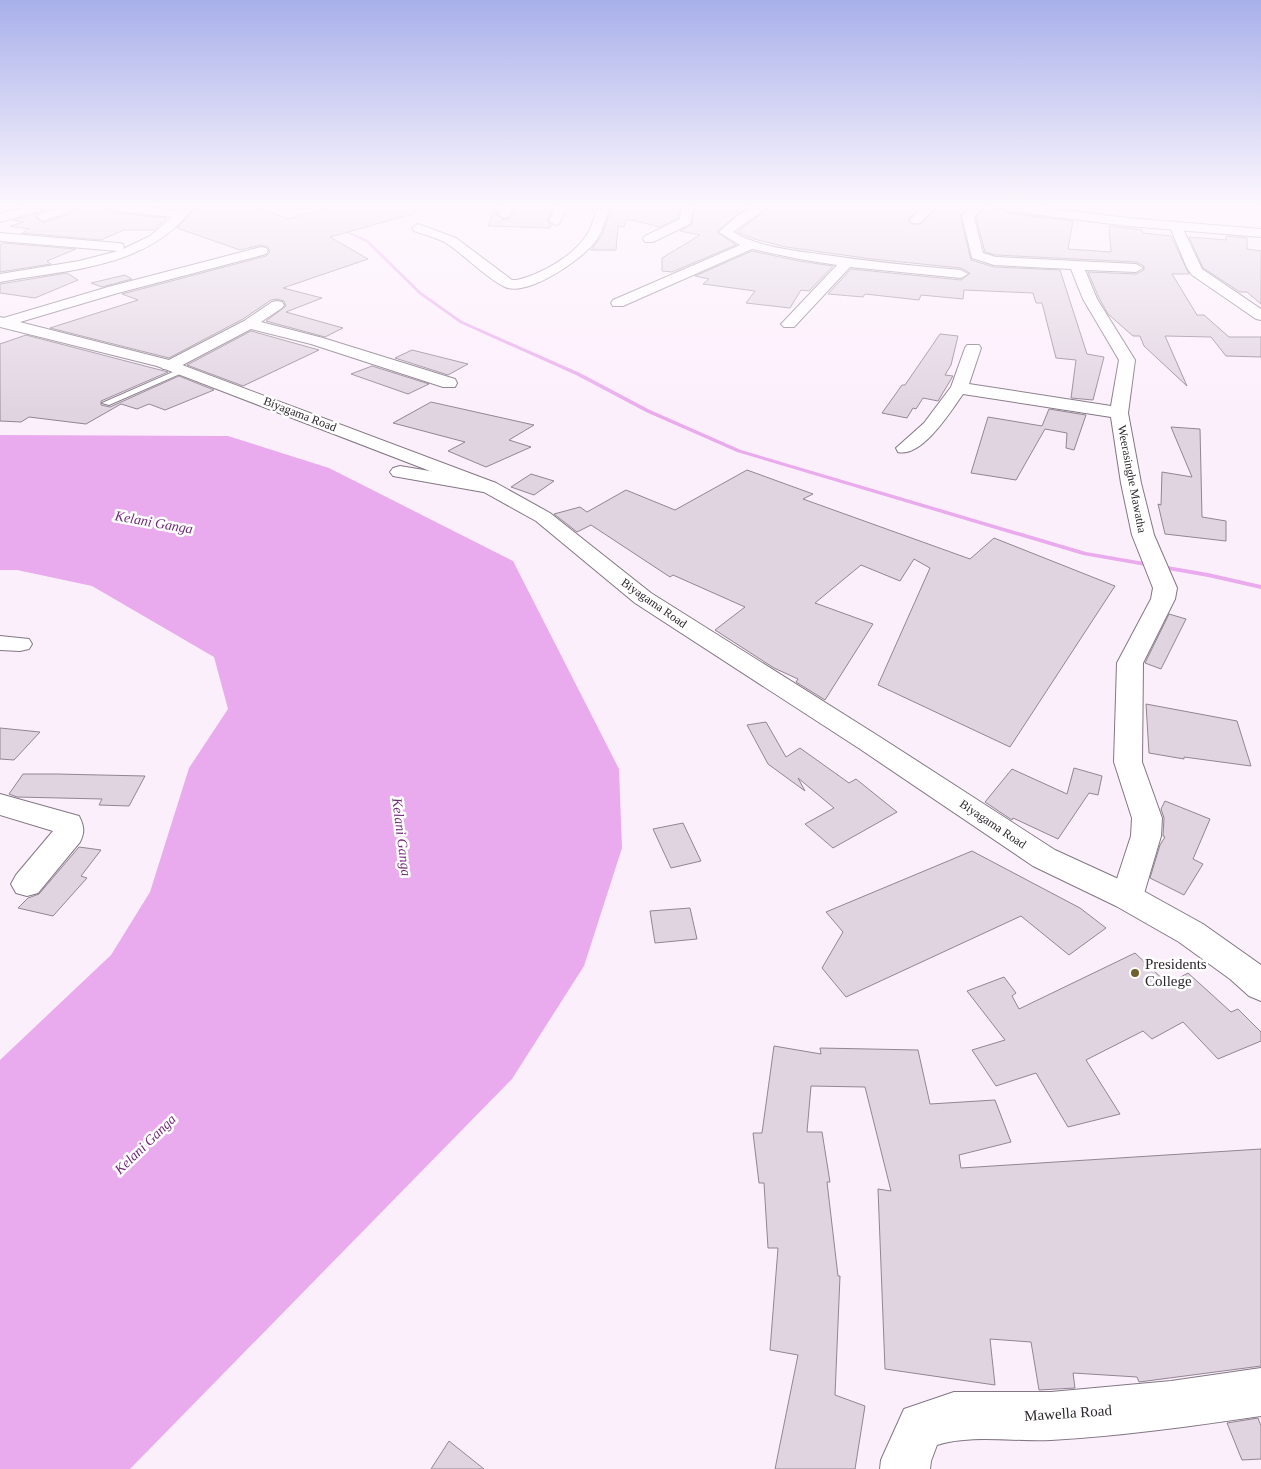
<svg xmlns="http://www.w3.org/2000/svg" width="1261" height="1469" font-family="Georgia,serif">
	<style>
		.water { fill: #e9abed }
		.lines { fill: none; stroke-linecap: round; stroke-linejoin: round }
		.stream { fill: #e9abed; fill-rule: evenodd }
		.building { fill: #e0d4e1; stroke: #928692 }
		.lane-casing { stroke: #827783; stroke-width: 2 }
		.street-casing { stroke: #827783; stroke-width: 2 }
		.primary-casing { stroke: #827783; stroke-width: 2 }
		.lane { fill: #fff; fill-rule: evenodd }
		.street { fill: #fff; fill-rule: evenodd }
		.primary { fill: #fff; fill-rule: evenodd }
		.poi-dot { fill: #6e602d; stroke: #fff; stroke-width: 2 }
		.labels { text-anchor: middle; stroke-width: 5; stroke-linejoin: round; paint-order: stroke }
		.street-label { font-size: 12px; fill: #2c272c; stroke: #fff }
		.water-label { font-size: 14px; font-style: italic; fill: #702977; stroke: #fff }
		.near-poi-label { font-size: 15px; fill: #2c272c; stroke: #fff; text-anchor: start }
		.near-street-label { font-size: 15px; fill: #2c272c; stroke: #fff }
	</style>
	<rect width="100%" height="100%" fill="#fceffc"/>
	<polygon class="water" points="0,435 228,436 329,468 513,561 619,769 622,848 584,966 512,1079 130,1469 0,1469 0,1060 111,955 150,892 189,768 228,709 214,657 92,586 17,570 0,570"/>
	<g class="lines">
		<g class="stream">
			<polygon points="275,207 280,207 313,219 310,220"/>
			<polygon points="340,228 368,240 421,292 462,321 580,373 650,410 741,450 1086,552 1208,573 1261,585 1261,589 1208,577 1083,555 737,452 646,412 576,375 460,323 419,294 366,242 340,230"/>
		</g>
	</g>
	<g class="building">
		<polygon points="80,207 106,207 114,213 167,218 153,230 124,230 101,240 22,233 29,229 10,226 23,222 13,220 38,213 35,217 44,223 77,211"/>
		<polygon points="196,207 256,207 289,219 327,207 416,207 416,213 330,237 368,259 283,288 322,298 286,312 343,328 325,337 266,321 286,306 284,301 277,299 271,300 243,319 169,358 50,328 138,300 122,294 266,256 270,252 268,247 261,245 240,250 177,228"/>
		<polygon points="495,207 500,207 496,214 504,220 510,218 516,207 554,207 547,220 551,225 550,228 488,226"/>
		<polygon points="612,207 679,207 678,218 660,227 627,219 624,227 618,226 616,250 591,250 602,235"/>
		<polygon points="695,207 749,207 736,215 717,232 736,245 672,272 662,271 662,258 700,235 680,231 692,224"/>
		<polygon points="770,207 920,207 908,220 912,225 921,224 938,207 968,207 960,216 971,260 994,267 1060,270 1087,354 1104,357 1093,400 1071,398 1076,360 1056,358 1042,303 1036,303 1033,293 964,290 963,299 921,295 919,300 865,294 863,297 828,294 851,269 961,280 970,273 961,268 872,259 786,247 754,239 737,232"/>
		<polygon points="986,207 1001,209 1007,213 1073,221 1068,249 1111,252 1109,226 1142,230 1143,233 1171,236 1189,274 1172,274 1197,315 1204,315 1229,337 1261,337 1261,357 1226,356 1211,337 1165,336 1187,386 1144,346 1140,336 1133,336 1108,314 1099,298 1088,272 1136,274 1144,270 1144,266 1136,262 996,255 985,252 976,218"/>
		<polygon points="1226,236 1247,238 1247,249 1261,251 1261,304 1247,292 1240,292 1203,268 1189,237 1226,240"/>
		<polygon points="3,243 76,249 47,261 51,264 0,272 0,245"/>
		<polygon points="752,251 799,261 833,266 809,291 801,290 790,308 746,303 755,291 703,284 709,279 695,276"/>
		<polygon points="67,273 78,280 35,298 0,293 0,284"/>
		<polygon points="125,275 132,279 102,287 91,283"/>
		<polygon points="251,331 319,350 243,386 187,365"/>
		<polygon points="940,334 958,336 951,365 945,375 953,376 938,401 923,398 916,409 913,408 907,418 882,413 902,385 905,385"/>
		<polygon points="26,335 168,372 101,401 101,405 110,407 179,376 214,390 165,410 149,404 137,409 121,404 86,424 29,417 21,422 0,421 0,344"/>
		<polygon points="412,350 468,364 448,375 395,358"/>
		<polygon points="372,366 429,384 408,394 351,374"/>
		<polygon points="431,402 534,425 509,440 531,447 486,467 448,451 465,442 393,423"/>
		<polygon points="1049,409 1086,415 1074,450 1066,448 1067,433 1045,429 1016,480 971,473 988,417 1042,426"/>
		<polygon points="1171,427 1200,429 1202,517 1226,521 1226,541 1165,534 1158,504 1161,505 1162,472 1192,477"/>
		<polygon points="747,470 813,494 803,499 970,559 994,538 1115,586 1010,747 878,685 930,568 914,559 900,581 861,565 815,603 873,624 825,700 796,682 798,679 774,668 715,630 745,607 673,575 670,577 591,525 577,532 554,514 580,507 587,512 626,490 675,510"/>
		<polygon points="531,474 554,481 534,495 511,487"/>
		<polygon points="1169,614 1186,619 1161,669 1145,663"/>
		<polygon points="1146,704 1237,721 1251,766 1184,757 1184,759 1149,753"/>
		<polygon points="766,722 786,757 800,748 849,783 856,779 897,812 833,848 805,824 834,808 798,778 805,791 768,764 747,725"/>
		<polygon points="0,728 40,732 14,760 0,759"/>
		<polygon points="1074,768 1102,776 1098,795 1089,793 1058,839 1013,818 1012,820 985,802 1012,769 1067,794"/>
		<polygon points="23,774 56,774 145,776 129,806 99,805 102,799 17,797 9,794"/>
		<polygon points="1165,801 1210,819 1193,859 1203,864 1184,895 1150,878 1160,845 1165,837 1163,836 1164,818 1161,809"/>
		<polygon points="683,823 701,861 671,868 653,829"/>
		<polygon points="79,847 101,850 81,876 87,878 53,916 18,908 28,898 39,894"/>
		<polygon points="972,851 1080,908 1106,928 1069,955 1021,916 846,997 822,968 843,932 826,912"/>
		<polygon points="690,908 697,939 655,943 650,911"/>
		<polygon points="1135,953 1168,984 1188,973 1231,1012 1238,1009 1261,1032 1261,1041 1218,1059 1183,1022 1152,1039 1143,1031 1086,1060 1120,1114 1068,1127 1036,1073 996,1086 972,1050 1005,1040 967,991 1004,977 1016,993 1012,996 1019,1009"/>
		<polygon points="774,1046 821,1054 820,1048 918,1050 930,1104 995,1100 1011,1142 959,1155 961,1168 1261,1149 1261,1366 1139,1382 1137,1377 1073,1373 1075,1388 1039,1390 1031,1342 990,1339 995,1385 885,1369 878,1189 891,1191 865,1087 811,1086 807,1132 822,1132 830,1182 827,1182 838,1276 840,1276 835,1395 865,1406 855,1469 775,1469 798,1355 770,1350 778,1248 768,1248 764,1183 759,1183 753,1133 762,1133"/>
		<polygon points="1258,1418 1261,1426 1261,1459 1242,1460 1227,1423"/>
		<polygon points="449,1441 484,1469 431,1469"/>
	</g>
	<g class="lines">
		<defs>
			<polygon id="lane" points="182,368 189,370 109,405 102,403"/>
			<g id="street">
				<polygon points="26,207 46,207 44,209 0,222 0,214"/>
				<polygon points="60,207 78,207 76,209 43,221 37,217 39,214"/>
				<path d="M 108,207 L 149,207 L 178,210 L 181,207 L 194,207 C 147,269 70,269 0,282 L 0,274 L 79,261 L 118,251 L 0,241 L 0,233 L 118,243 L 123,244 L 124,247 L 123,249 L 150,236 L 172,217 L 114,211 Z"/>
				<polygon points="502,207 514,207 508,217 504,218 498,214"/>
				<polygon points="556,207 568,207 559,224 555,225 549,221"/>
				<path d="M 598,207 L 610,207 C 605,219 603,232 595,242 C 581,260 528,297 505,287 C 489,280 465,256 449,245 C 439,238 425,235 414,231 L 412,228 L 418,224 L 456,238 L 512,280 L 517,280 C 541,274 572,257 586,236 C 592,228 594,217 598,207 Z"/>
				<polygon points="681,207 693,207 690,224 653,242 645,242 643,239 645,236 680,219"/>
				<path d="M 753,207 L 768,207 L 733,232 C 759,247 790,250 819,254 C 866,261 913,266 961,270 L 968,274 L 961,278 L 850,267 L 794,327 L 784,327 L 781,324 L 784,321 L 837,265 L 799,259 L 752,249 L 623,306 L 613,306 L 611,303 L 613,300 L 740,245 L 719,232 L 737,216 Z"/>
				<polygon points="923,207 936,207 920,223 912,223 910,220"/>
				<path d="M 971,207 L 984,207 L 974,217 L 983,253 L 996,257 L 1136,264 L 1143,268 L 1136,272 L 1085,270 L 1097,299 L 1135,360 L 1128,413 L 1141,483 L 1154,535 L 1177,588 L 1175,599 L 1143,663 L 1142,762 L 1162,818 L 1161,836 L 1143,897 L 1138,906 L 1127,909 L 1116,906 L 1111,897 L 1131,836 L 1132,818 L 1114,762 L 1117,663 L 1151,599 L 1153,588 L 1132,535 L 1121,483 L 1111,417 L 963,394 C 951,411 922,458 898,452 L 896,448 L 924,423 L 951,387 L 965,348 L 967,345 L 979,345 L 981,348 L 969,384 L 1111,406 L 1119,360 L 1083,299 L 1071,269 L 994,265 L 972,258 L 962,216 Z"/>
				<polygon points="1176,223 1182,227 1202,269 1261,309 1261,320 1256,319 1192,275 1187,268 1170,227"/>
				<polygon points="261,247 266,248 268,251 266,254 118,293 10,325 0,325 0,319 108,287"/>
				<polygon points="277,301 282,302 284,305 282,308 261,322 323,338 455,379 457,383 455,387 443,387 311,344 251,329 175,369 163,369 161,366 163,363 244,321 272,302"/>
				<polygon points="400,466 489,481 496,483 499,487 496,491 489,493 393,476 390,472 393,468"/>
				<polygon points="0,636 29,639 32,644 29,649 20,651 0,650"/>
				<path d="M 0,794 L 79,816 C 84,826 85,832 80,842 L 38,893 L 27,896 L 16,893 L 11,884 L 16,875 L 53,831 L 0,815 Z"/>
				<path d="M 1261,1368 L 1261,1416 C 1192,1426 1122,1436 1051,1440 C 1014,1442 973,1434 937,1445 L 931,1461 L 930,1469 L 880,1469 L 881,1460 L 904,1409 L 954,1392 L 1051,1392 L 1171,1381 Z"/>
			</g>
			<g id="primary">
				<polygon points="1001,207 1037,207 1128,218 1261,229 1261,237 1128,226 1007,211"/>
				<polygon points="0,317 169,360 496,483 550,513 651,593 880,737 1055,850 1138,888 1203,924 1261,965 1261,1001 1249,996 1230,979 1179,942 1116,906 1033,866 860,749 635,603 536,521 482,491 157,366 0,327"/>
			</g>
		</defs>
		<use href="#lane" class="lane-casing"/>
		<use href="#street" class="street-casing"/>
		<use href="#primary" class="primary-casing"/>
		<use href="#lane" class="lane"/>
		<use href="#street" class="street"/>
		<use href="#primary" class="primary"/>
	</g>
	<linearGradient id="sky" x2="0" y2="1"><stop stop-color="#a8b0ea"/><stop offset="0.5" stop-color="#fef8fe"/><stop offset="1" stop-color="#fef8fe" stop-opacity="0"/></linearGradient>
	<rect width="1261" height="413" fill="url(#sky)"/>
	<circle class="poi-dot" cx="1135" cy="973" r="5"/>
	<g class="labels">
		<g class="street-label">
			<text transform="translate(300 414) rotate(21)" y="4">Biyagama Road</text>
			<text transform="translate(1132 479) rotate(79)" y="4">Weerasinghe Mawatha</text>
			<text transform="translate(654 603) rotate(35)" y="4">Biyagama Road</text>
			<text transform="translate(993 824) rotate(34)" y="4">Biyagama Road</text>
		</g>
		<g class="water-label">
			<text transform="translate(154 522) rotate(10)" y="5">Kelani Ganga</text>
			<text transform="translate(402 837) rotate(83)" y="5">Kelani Ganga</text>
			<text transform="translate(145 1144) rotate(-44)" y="5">Kelani Ganga</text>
		</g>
		<g class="near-poi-label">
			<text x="1145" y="969">Presidents<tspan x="1145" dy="17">College</tspan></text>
		</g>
		<g class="near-street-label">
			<text transform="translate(1068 1413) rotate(-4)" y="5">Mawella Road</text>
		</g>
	</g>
</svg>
